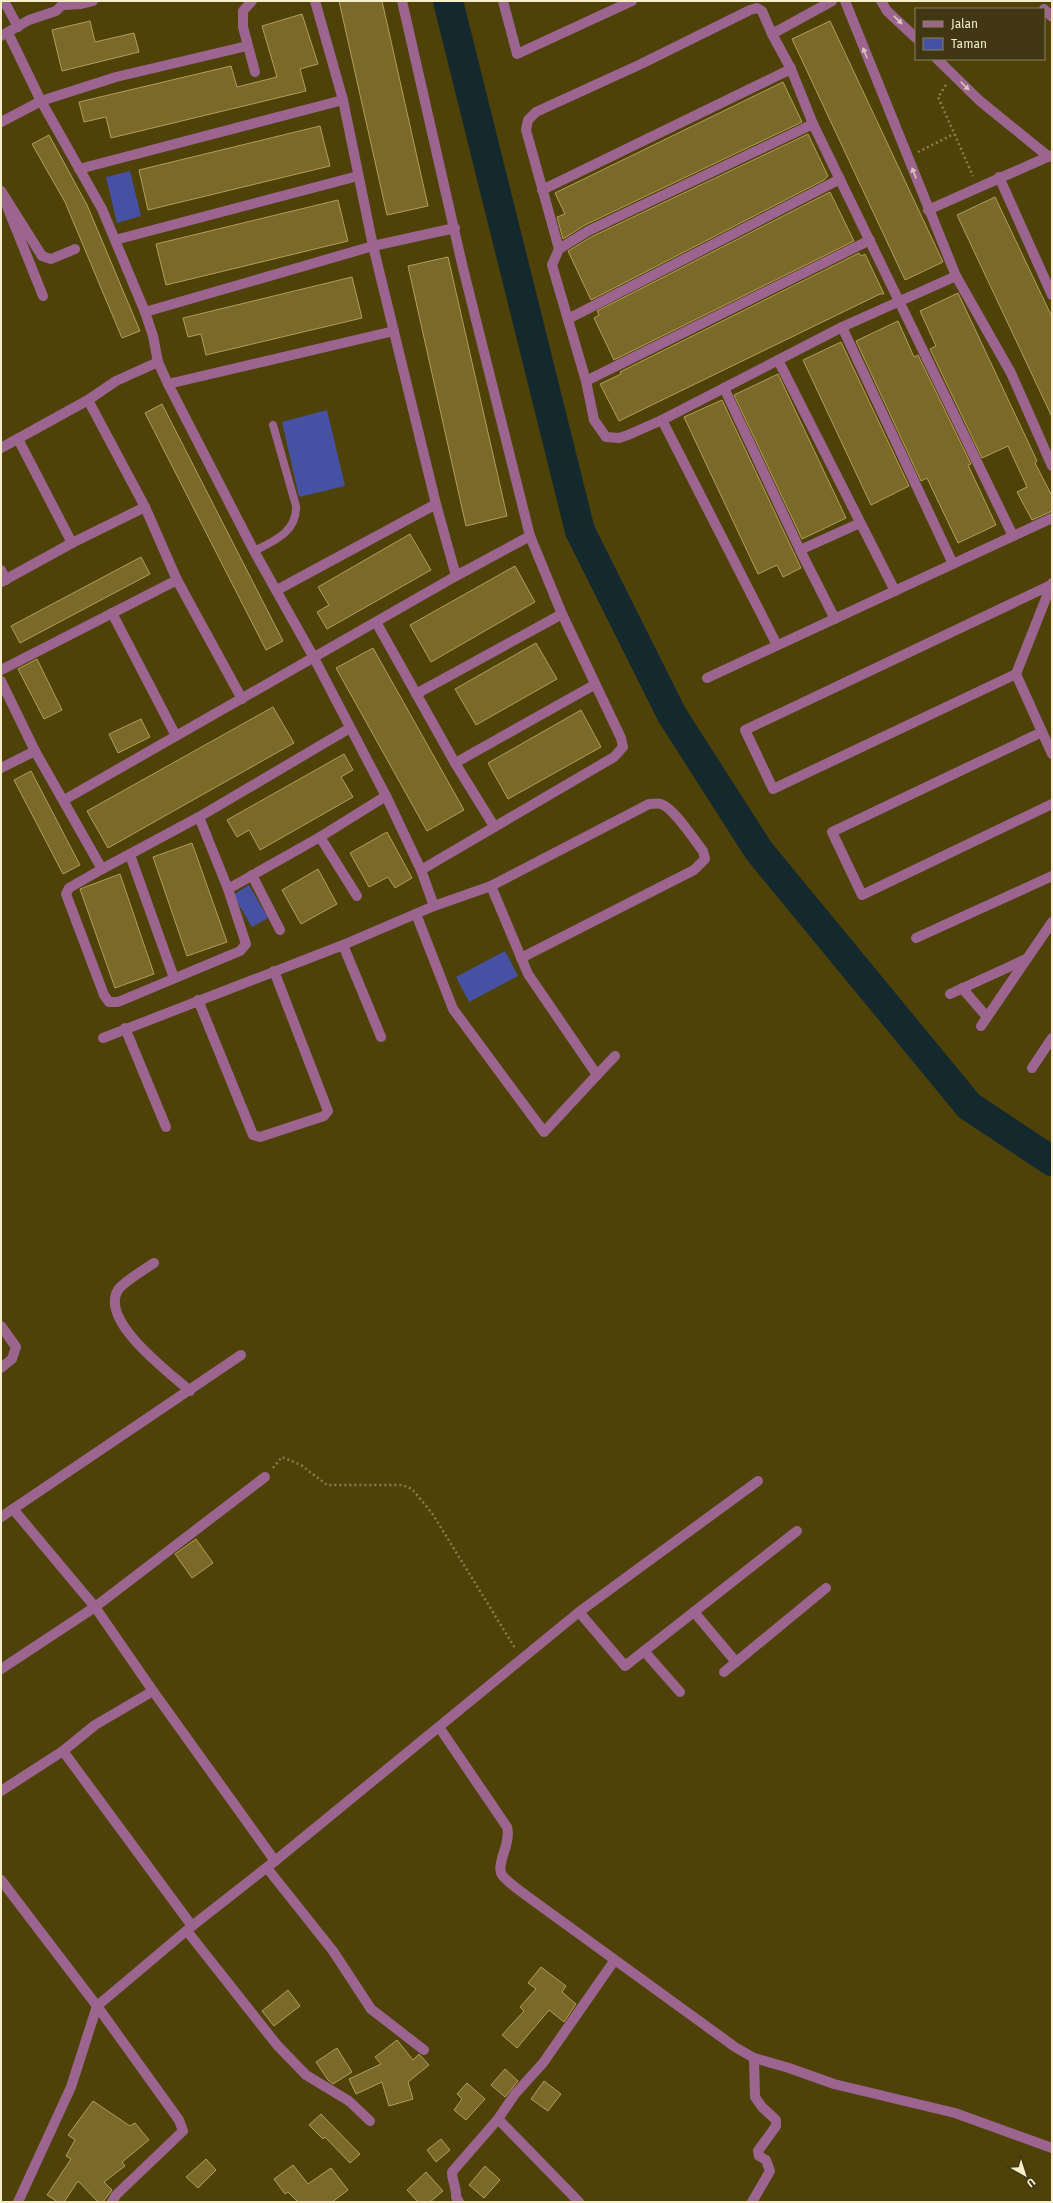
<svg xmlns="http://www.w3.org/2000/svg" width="1053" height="2203" font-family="'Fira Sans',sans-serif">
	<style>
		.green { fill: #4651a3 }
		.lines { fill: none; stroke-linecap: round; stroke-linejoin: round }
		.river { stroke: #14292e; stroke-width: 30 }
		.building { fill: #7a6929; stroke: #b19e5a }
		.path { stroke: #8a7e4d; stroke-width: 2.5; stroke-dasharray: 2 3; stroke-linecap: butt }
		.lane { stroke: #9c6590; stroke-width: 8 }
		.street { stroke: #9c6590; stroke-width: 10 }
		.oneway { fill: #dbc4b9 }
	</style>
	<rect width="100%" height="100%" fill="#4f4209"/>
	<g class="green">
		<polygon points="130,171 141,216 117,223 106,177"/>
		<polygon points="327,410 345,486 299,497 282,422"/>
		<polygon points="249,885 268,918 252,927 233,895"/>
		<polygon points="505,951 518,976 469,1002 456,977"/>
	</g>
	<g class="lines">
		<polyline class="river" points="448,1 580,531 672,715 759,851 969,1106 1052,1161"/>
	</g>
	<g class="building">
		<polygon points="339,1 382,1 428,206 387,215"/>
		<polygon points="302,14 318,64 300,69 306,91 111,138 106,117 84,122 79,102 231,66 237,87 277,77 262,26"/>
		<polygon points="90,21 95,42 134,33 139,52 62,71 52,30"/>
		<polygon points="830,21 943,262 905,280 792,39"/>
		<polygon points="783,82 802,122 585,225 563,239 557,217 565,214 555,193"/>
		<polygon points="320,126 330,166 148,210 139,170"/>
		<polygon points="808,134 828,176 824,180 591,300 568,251 591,237"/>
		<polygon points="49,135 87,205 140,331 122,338 65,202 32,144"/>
		<polygon points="830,192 854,241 614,360 594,318 599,315 597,311"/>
		<polygon points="995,197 1052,317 1052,417 957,215"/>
		<polygon points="338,200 348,241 166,285 156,244"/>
		<polygon points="859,253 861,256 865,254 884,294 880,294 619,421 600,384 621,374 620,372"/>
		<polygon points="448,257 507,516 466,526 408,266"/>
		<polygon points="352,277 362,318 206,355 201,334 188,337 183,318"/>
		<polygon points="958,293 1037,461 1035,463 1052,496 1052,511 1032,520 1017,492 1027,487 1008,446 982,458 930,349 936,346 920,311"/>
		<polygon points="898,321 914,357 918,355 971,464 968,465 996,525 958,543 927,478 921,481 856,341"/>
		<polygon points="841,342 909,486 871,505 803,360"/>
		<polygon points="778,374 846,518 802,539 734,395"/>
		<polygon points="722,400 801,568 783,577 777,565 758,574 684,417"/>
		<polygon points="162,404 283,641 266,650 145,413"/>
		<polygon points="410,534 431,570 327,629 317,612 329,605 318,587"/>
		<polygon points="141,557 150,574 20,643 11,626"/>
		<polygon points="515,566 535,602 431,662 410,625"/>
		<polygon points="536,643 557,679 476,725 455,689"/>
		<polygon points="373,648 464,810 427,831 336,668"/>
		<polygon points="37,659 62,710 44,719 18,669"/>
		<polygon points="273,707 294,743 108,848 87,811"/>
		<polygon points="581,710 601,747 508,799 488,763"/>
		<polygon points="141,719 150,737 118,753 109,734"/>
		<polygon points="344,754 353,770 341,777 353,797 260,850 249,830 237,837 227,820"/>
		<polygon points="31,771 80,865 63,874 14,780"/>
		<polygon points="387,832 412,878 395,888 388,877 369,887 350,853"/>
		<polygon points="192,843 227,942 187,956 153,857"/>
		<polygon points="318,869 337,904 301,924 282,890"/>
		<polygon points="120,874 154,974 115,988 80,889"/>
		<polygon points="196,1539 213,1563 192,1578 175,1554"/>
		<polygon points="541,1967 566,1986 562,1992 576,2004 564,2022 549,2010 517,2048 502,2035 524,2011 520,2007 536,1989 528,1983"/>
		<polygon points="288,1990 300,2006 274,2026 262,2011"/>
		<polygon points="397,2040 413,2060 419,2054 429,2065 408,2082 413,2099 389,2106 382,2082 356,2094 349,2079 381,2064 375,2057"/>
		<polygon points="337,2048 352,2072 333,2084 328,2080 316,2062"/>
		<polygon points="505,2069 518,2081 505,2097 491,2085"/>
		<polygon points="544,2081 561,2094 548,2111 531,2099"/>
		<polygon points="467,2083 485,2099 466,2120 454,2110 462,2099 457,2094"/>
		<polygon points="93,2101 130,2126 135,2123 149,2140 122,2162 125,2166 104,2182 112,2190 103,2202 98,2202 78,2181 64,2202 58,2202 47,2195 71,2159 66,2156 75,2140 68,2135"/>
		<polygon points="321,2114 360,2154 350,2163 325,2137 323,2139 309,2125"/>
		<polygon points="441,2139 450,2150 436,2162 427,2150"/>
		<polygon points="206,2159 216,2170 198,2188 186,2177"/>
		<polygon points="293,2165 308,2184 331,2168 348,2190 332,2202 298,2202 288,2192 285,2194 274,2179"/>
		<polygon points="485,2166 500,2180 484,2198 469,2185"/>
		<polygon points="426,2172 443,2191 430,2202 418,2202 407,2190"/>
	</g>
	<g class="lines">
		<g class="path">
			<polyline points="946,85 938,97 973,176"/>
			<polyline points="918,152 954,134"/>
			<polyline points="273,1468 282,1457 301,1465 327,1485 402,1485 412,1489 432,1513 515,1648"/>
		</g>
		<path class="lane" d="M 254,551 C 274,541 297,532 296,506 L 273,425"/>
		<g class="street">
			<polyline points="4,1 18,27"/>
			<polyline points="252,1 243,11 243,27 255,72"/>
			<polyline points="315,1 343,100 373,246 436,504 456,576"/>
			<polyline points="503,1 517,54 632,1"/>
			<polyline points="832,1 772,34 791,69 813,124 1013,536"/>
			<polyline points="845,1 956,276 1011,373 1052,466"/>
			<polyline points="881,1 887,11 916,38"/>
			<polyline points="64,5 81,4 93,1"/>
			<polyline points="1044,9 1052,17"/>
			<polyline points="8,33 41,101 102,209 145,312 153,336 158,362 168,384 254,551 314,658 386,796 421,870 614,757 623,747 621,738 562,614 530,536 462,264 402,1"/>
			<polyline points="1,36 29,20 56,11 66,1"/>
			<polyline points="937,59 980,101 1049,157"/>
			<polyline points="1,122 41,101 116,77 247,46"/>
			<polyline points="813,124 588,231 559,249 552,265 586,381 594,420 606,437 619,438 628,435 662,420 842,327 956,276"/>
			<polyline points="79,169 343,100"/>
			<polyline points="999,177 1052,295"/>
			<polyline points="542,190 791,69"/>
			<polyline points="1,191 42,256 51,259 75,249"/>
			<polyline points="6,204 43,296"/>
			<polyline points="928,210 1052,155"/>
			<polyline points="115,240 358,176"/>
			<polyline points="559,249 526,130 528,120 536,112 641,64 750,10 757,8 762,11 772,34"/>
			<polyline points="145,312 373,246 455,228"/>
			<polyline points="568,319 840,179"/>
			<polyline points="842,327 953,564"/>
			<polyline points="778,360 895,591"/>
			<polyline points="586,381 870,240"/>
			<polyline points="168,384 394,331"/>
			<polyline points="724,388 800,550 835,619"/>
			<polyline points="88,400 145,507 177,580 242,699"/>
			<polyline points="662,420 777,645"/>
			<polyline points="1,448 88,400 116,381 158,362"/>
			<polyline points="72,543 145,507"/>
			<polyline points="800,550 860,523"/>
			<polyline points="1,570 6,580"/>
			<polyline points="1,582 72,543 18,439"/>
			<polyline points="1052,583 1016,674 1052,754"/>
			<polyline points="277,590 436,504"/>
			<polyline points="112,613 176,736"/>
			<polyline points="376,622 455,763 494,826"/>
			<polyline points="1,670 177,580"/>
			<polyline points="1016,674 773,789 745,730 1051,585"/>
			<polyline points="707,678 1052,518"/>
			<polyline points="1,681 35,751"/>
			<polyline points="416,694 562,614"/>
			<polyline points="1042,732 832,832 862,895 1052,804"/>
			<polyline points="455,763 594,685"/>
			<polyline points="1,768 35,751 102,869 69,888 66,894 104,995 109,1002 118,1002 240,951 246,944 228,889 199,817"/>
			<polyline points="64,800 456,576 530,536"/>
			<polyline points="320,837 357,896"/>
			<polyline points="130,855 174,978"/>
			<polyline points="102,869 199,817 350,728"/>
			<polyline points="252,875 280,930"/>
			<path d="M 491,886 L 649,804 C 653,804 657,803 661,804 C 674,808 694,840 703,851 L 705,859 L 694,870 L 521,958"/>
			<polyline points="228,889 320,837 386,796"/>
			<polyline points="416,914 453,1009 544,1132 597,1075 528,974 491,886 434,906"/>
			<polyline points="916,938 1052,876"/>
			<polyline points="343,945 381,1037"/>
			<polyline points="962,988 987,1017"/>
			<polyline points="950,994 1026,959"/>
			<polyline points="198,1000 253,1135 260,1137 324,1116 328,1111 274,971"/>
			<polyline points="981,1026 1052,922"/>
			<polyline points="125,1028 166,1127"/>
			<polyline points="103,1038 343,945 434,906 421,870"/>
			<polyline points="1032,1068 1052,1038"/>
			<polyline points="597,1075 615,1056"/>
			<path d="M 154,1263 C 145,1269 123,1282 118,1290 C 99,1321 170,1373 190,1391"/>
			<polyline points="1,1326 16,1347 12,1359 1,1368"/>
			<polyline points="758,1481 579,1612 625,1666 797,1531"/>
			<polyline points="13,1509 95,1607 153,1691 275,1861"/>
			<polyline points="1,1517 241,1355"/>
			<polyline points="694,1612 736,1662"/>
			<polyline points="644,1651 680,1692"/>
			<polyline points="1,1669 95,1607 265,1477"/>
			<polyline points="724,1672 826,1588"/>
			<path d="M 439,1727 L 507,1827 C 512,1842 495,1865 502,1875 C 509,1884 522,1892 531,1899 L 735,2047 L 754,2058 L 789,2068 L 834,2084 L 955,2113 L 1052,2148"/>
			<polyline points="63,1751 192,1926"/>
			<polyline points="1,1791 63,1751 95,1725 153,1691"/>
			<polyline points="267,1868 333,1951 371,2009 424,2050"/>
			<polyline points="1,1880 97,2006 179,2120 183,2131 116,2195 112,2202"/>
			<polyline points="187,1931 277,2045 306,2075 349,2101 370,2121"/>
			<polyline points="18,2202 71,2087 97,2006 192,1926 275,1861 579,1612"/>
			<path d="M 459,2202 L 456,2197 C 457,2189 452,2181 452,2172 L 498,2119"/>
			<polyline points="579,2202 498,2119 515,2094 543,2063 614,1961"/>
			<polyline points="752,2202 770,2171 766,2160 759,2156 758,2151 776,2126 776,2120 762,2107 755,2097 754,2058"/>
		</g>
	</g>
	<defs><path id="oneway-solid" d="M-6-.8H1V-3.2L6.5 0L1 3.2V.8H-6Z"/></defs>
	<g class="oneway">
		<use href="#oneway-solid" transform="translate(898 20) rotate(44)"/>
		<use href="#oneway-solid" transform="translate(865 53) rotate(-112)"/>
		<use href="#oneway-solid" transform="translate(965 86) rotate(45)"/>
		<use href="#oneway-solid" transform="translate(914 173) rotate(-112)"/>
	</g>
	<rect width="1053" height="2203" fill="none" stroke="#f6edcb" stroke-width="4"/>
	<rect x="915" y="8" width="130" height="52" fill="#413813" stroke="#89805d"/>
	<rect x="923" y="21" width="20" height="6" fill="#9c6590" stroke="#89805d"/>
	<text x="951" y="28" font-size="12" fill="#f6edcb">Jalan</text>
	<rect x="923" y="38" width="20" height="12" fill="#4651a3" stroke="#89805d"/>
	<text x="951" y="48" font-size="12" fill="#f6edcb">Taman</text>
	<g transform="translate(1025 2175) rotate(141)" stroke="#413813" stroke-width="3" paint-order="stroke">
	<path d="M0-3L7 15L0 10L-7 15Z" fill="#f6edcb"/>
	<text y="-6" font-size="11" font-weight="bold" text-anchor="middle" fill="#f6edcb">U</text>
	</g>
</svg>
